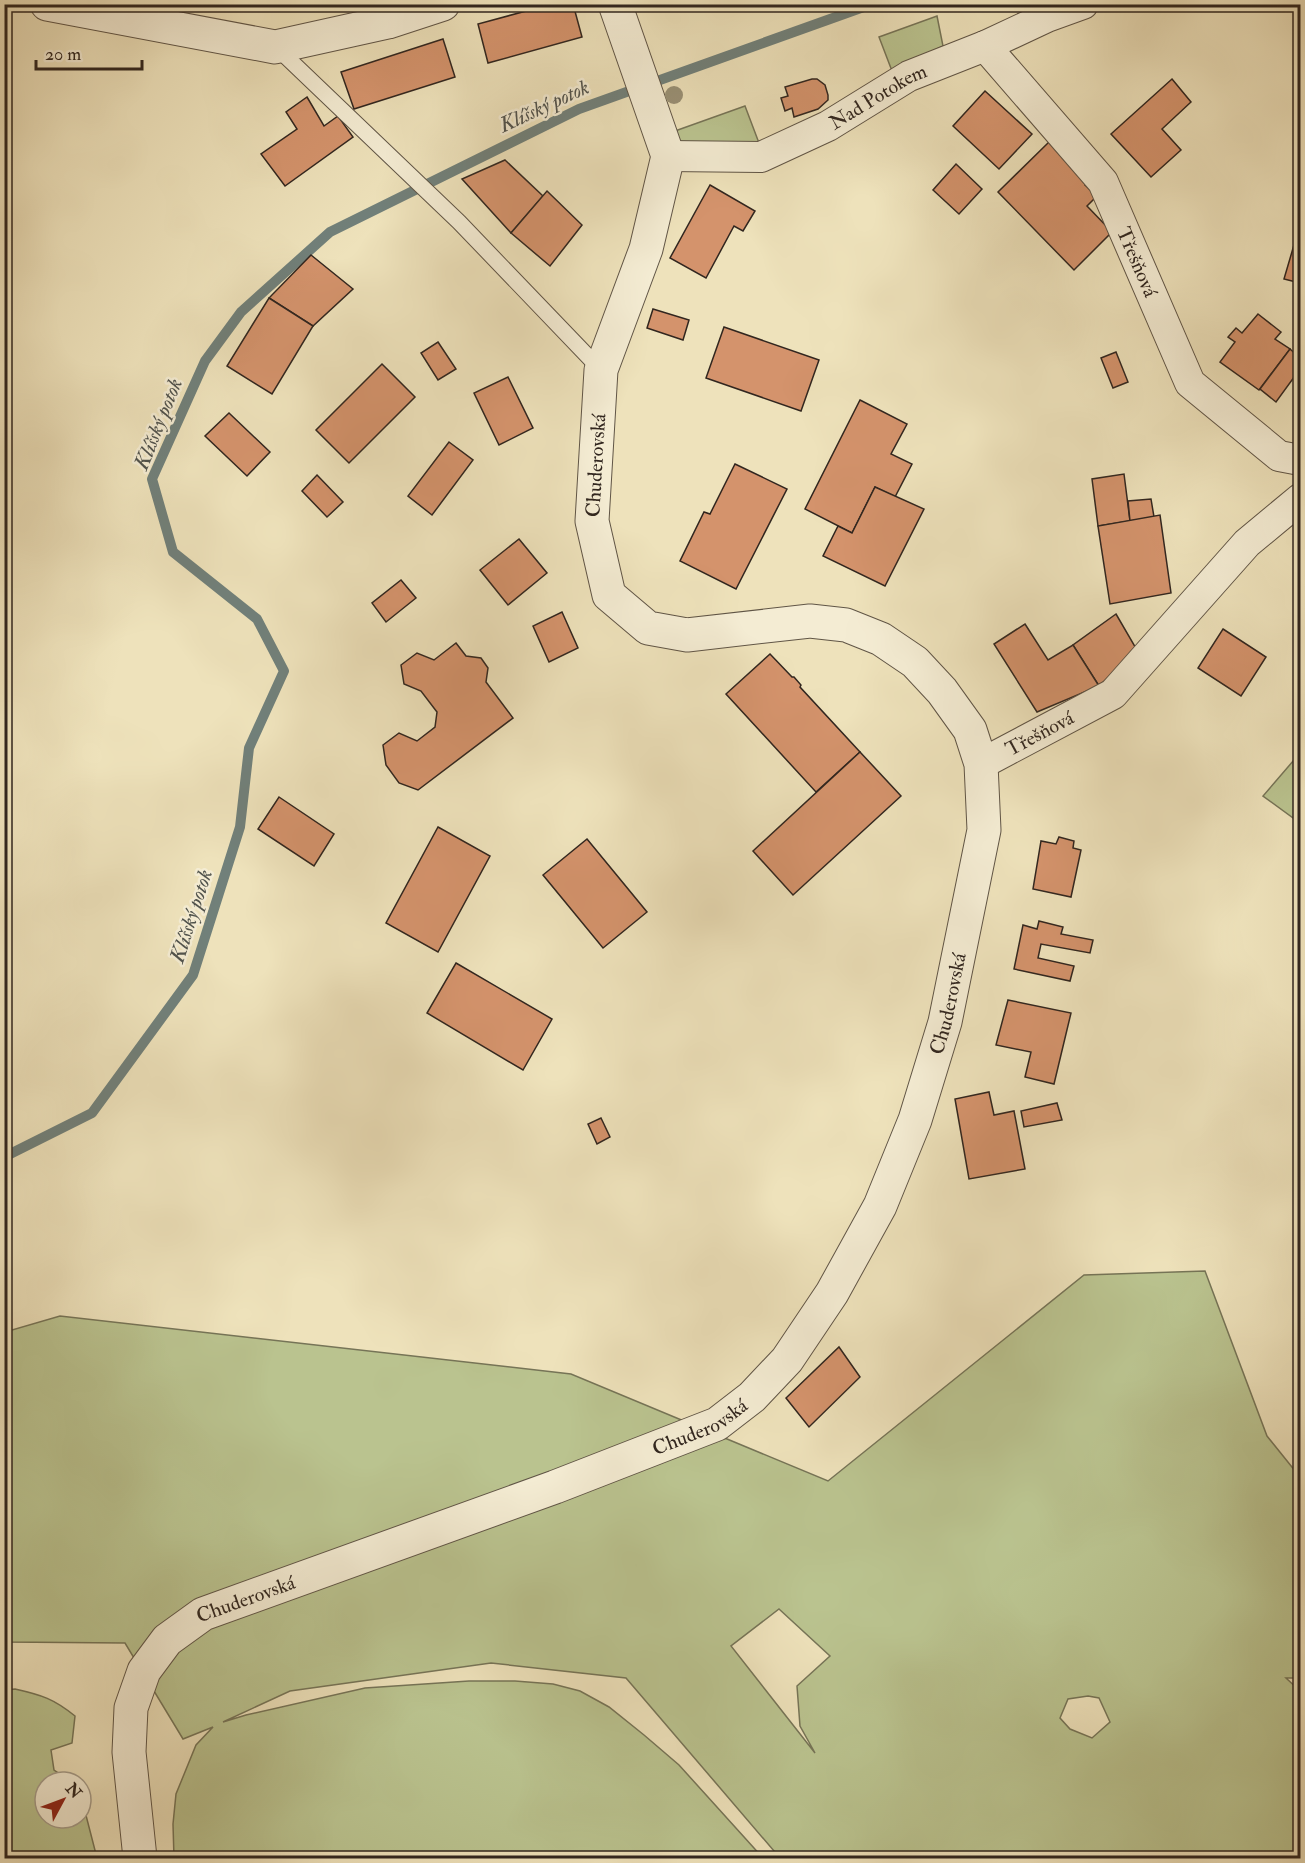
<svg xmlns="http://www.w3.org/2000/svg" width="1305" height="1863" font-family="'IM FELL Double Pica',serif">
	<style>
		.green { fill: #bac38f; stroke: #767457; stroke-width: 1.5; fill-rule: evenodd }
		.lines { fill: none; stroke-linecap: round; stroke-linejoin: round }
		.stream { stroke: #71807a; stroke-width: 10 }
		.building { fill: #d4936c; stroke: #31261f; stroke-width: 1.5 }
		.service-casing { stroke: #605546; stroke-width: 17 }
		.minor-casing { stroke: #605546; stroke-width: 32 }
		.tertiary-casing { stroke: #605546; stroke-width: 35 }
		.service { stroke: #f4ecd3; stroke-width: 15 }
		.minor { stroke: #f4ecd3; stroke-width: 30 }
		.tertiary { stroke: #f4ecd3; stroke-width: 33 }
		.tree { fill: #999075 }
		.labels { text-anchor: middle; stroke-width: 5; stroke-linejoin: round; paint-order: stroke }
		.street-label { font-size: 20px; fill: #31261f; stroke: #f4ecd3 }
		.water-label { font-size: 21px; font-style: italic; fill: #51534d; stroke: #f4ecd3 }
	</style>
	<rect width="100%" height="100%" fill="#eee2bb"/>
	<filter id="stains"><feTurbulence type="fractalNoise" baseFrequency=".00333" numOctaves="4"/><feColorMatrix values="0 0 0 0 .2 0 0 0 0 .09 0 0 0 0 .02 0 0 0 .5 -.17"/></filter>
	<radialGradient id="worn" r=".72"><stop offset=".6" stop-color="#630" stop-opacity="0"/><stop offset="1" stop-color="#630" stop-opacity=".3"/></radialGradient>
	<g class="green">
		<polygon points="937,16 943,46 892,71 879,37"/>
		<polygon points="745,106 759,143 680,145 675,131"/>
		<polygon points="1300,753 1300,823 1263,796"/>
		<path d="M 1205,1271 L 1267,1436 L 1300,1477 L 1300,1678 L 1286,1678 L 1300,1691 L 1300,1858 L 780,1858 L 626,1678 L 491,1663 L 290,1691 L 223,1722 L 246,1715 L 365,1688 L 469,1681 L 515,1681 L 553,1684 L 580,1691 L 609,1707 L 644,1735 L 679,1765 L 763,1858 L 174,1858 L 173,1824 L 176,1794 L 196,1745 L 213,1727 L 183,1739 L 125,1643 L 5,1642 L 5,1332 L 60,1316 L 571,1374 L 828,1481 L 1084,1275 ZM 779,1609 L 830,1656 L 797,1686 L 800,1726 L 815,1753 L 731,1646 ZM 1088,1696 L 1099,1698 L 1110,1722 L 1092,1738 L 1070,1729 L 1060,1718 L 1068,1699 Z"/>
		<path d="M 15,1689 C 42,1695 54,1699 75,1716 L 72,1743 L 51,1750 L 54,1770 L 72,1782 L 45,1782 L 45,1818 L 81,1818 L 81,1796 L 97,1858 L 5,1858 L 5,1690 Z"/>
	</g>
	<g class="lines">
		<polyline class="stream" points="4,1157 92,1113 193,975 240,827 249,748 284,671 257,619 173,552 152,479 205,361 241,312 330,232 579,109 872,4"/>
	</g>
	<g class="building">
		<polygon points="552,4 573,4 582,37 488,63 478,24"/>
		<polygon points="443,39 455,77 354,109 341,72"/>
		<polygon points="812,79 817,79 825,85 828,95 828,100 818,109 794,117 792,108 785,111 781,98 788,96 785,87"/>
		<polygon points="1172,79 1191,102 1162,129 1181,150 1151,177 1111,134"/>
		<polygon points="985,91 1032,134 999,169 953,126"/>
		<polygon points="307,97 324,126 338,116 353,137 285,186 261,154 297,129 286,112"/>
		<polygon points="1050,141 1089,181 1085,185 1097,196 1087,206 1112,232 1074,270 998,192"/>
		<polygon points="505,160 543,196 511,233 462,179"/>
		<polygon points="956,164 982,189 959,214 933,190"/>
		<polygon points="710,185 755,211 743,231 734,226 706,278 670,258"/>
		<polygon points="547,191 582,225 550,266 511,233"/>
		<polygon points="1296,238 1300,239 1300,283 1284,279"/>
		<polygon points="311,255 353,289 313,326 269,298"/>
		<polygon points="269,298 313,326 272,394 227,366"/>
		<polygon points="653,309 689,320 683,340 647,328"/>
		<polygon points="1258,314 1281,332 1275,339 1290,349 1259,390 1220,362 1235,342 1228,337 1236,328 1242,333"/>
		<polygon points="724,327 819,360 801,411 706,378"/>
		<polygon points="438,342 456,369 438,380 421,353"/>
		<polygon points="1290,349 1300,358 1300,369 1276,402 1260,389"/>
		<polygon points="1116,352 1128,382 1113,388 1101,358"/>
		<polygon points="382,364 415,397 349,463 316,430"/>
		<polygon points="508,377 533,428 499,445 474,393"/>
		<polygon points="860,400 907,424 891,454 912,464 895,497 875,487 852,533 805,509"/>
		<polygon points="229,413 270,452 247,476 205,436"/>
		<polygon points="449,442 473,460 432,515 408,496"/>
		<polygon points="735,464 787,489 736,589 680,561 704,512 710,514"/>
		<polygon points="1124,474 1130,521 1098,526 1092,479"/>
		<polygon points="317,475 343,502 327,517 302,491"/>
		<polygon points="875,487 924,509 885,586 823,556 838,526 852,533"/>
		<polygon points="1151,499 1154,517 1130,521 1128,501"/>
		<polygon points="1160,515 1171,593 1110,604 1098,526"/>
		<polygon points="519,539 547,573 508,605 480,570"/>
		<polygon points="401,580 416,598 386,622 372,603"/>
		<polygon points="562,612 578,648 549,662 533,626"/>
		<polygon points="1116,614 1137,650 1099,686 1073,645"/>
		<polygon points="1025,624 1048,660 1073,645 1099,686 1037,712 994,644"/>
		<polygon points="1223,629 1266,657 1241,696 1198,668"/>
		<polygon points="456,643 466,656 481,658 488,668 486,682 513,718 418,790 399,783 386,765 383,745 399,733 417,741 435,727 437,712 421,691 404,684 401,665 417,653 434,660"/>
		<polygon points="770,654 792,677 794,677 801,685 800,687 860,752 816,792 726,694"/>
		<polygon points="860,752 901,796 793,895 753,851"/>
		<polygon points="279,797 334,834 314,866 258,829"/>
		<polygon points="438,827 490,856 438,952 386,923"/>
		<polygon points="1059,837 1074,841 1073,848 1081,850 1071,897 1033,889 1041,841 1056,844"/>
		<polygon points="587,839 647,912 603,948 543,875"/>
		<polygon points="1039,921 1063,927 1061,934 1093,940 1090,953 1041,944 1038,958 1074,966 1070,981 1014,969 1023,925 1037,929"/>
		<polygon points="456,963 552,1019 523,1070 427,1013"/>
		<polygon points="1008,1000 1071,1013 1054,1084 1025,1077 1031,1052 996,1045"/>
		<polygon points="989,1092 994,1115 1014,1111 1025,1169 969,1179 955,1099"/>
		<polygon points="1057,1103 1062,1120 1024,1127 1021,1111"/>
		<polygon points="601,1118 610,1137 597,1144 588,1124"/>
		<polygon points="839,1347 860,1377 809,1427 786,1398"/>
	</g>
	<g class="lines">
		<defs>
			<polyline id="service" points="276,47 459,222 601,370"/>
			<g id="minor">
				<path id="s1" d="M 985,46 L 1103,182 L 1190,383 L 1279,456 L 1300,460"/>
				<path id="s2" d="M 668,156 L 761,157 L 828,126 L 909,76 L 985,46 L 1047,17 L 1083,4"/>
				<path id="s3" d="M 981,764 L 1113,694 L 1247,543 L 1300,499"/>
			</g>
			<g id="tertiary">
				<polyline points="47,4 275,47 388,22 443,4"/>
				<path id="s4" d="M 140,1858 L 129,1752 L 131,1708 L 144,1671 L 167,1640 L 203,1614 L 555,1487 L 717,1424 L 752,1397 L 787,1360 L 832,1293 L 880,1206 L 915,1120 L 945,1022 L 984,830 L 981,764 L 970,730 L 942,691 L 915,662 L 881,639 L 846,625 L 810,621 L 687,635 L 648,628 L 609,595 L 592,521 L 601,370 L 646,249 L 668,156 L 615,4"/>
			</g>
		</defs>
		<use href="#service" class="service-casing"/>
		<use href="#minor" class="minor-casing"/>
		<use href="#tertiary" class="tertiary-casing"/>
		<use href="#service" class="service"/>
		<use href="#minor" class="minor"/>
		<use href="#tertiary" class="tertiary"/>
	</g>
	<circle class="tree" cx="674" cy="95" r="9"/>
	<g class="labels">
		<g class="street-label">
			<text dy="7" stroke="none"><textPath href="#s2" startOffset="225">Nad Potokem</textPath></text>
			<text dy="7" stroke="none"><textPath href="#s1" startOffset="267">Třešňová</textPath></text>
			<text dy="7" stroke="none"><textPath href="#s4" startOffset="2138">Chuderovská</textPath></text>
			<text dy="7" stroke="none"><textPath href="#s3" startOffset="66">Třešňová</textPath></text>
			<text dy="7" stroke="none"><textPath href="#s4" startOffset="1310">Chuderovská</textPath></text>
			<text dy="7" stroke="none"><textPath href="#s4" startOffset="804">Chuderovská</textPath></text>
			<text dy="7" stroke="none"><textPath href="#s4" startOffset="318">Chuderovská</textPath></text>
		</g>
		<g class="water-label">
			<text transform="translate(544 106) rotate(-25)" y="7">Klíšský potok</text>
			<text transform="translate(158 424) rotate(-68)" y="7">Klíšský potok</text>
			<text transform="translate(191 916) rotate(-72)" y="7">Klíšský potok</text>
		</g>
	</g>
	<rect width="1305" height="1863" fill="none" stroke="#eee2bb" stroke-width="24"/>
	<rect x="6" y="6" width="1293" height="1851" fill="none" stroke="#31261f" stroke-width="3"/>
	<rect x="12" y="12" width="1281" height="1839" fill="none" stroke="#31261f" stroke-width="1.5"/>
	<g transform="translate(63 1800) rotate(49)"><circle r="28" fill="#f4ecd3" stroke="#a69d8b" stroke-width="1.5"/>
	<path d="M0-4.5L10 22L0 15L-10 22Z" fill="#8f2418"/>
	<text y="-9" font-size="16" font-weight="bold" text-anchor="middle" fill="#31261f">N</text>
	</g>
	<path d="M36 60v9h106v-9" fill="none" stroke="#31261f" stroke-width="3"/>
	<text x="45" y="60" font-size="18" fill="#31261f" stroke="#f4ecd3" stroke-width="4.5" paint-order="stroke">20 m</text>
	<rect width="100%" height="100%" filter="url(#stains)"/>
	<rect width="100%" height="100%" fill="url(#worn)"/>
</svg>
